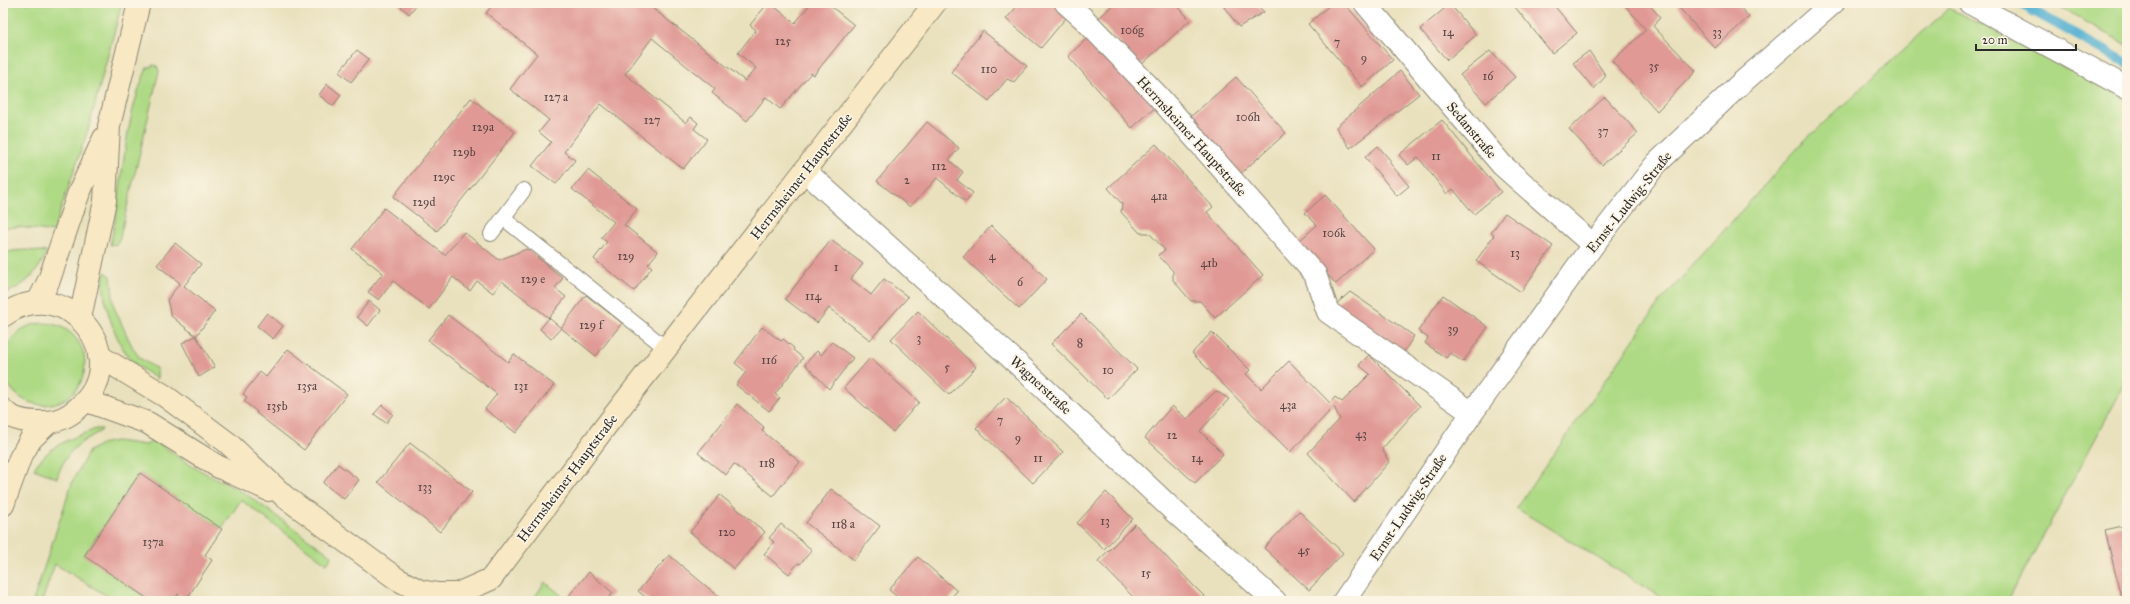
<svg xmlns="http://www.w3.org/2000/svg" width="2130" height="604" font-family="'IM FELL Great Primer',serif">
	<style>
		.green { fill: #afda85; stroke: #6d8258 }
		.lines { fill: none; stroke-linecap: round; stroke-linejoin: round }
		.stream { stroke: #54b1d2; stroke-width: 10 }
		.building { fill: #e09994 }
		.lane-casing { stroke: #8a8674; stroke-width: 16 }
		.street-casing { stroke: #8a8674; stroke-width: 24 }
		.secondary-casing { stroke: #8a8674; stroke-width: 24 }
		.lane { stroke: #fff; stroke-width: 14 }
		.street { stroke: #fff; stroke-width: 22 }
		.secondary { stroke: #f8e8c3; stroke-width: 22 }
		.labels { text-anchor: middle; stroke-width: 3.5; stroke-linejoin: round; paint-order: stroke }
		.number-label { font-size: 12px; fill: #584645 }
		.street-label { font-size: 14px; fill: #2b2b2b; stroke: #fcf5e5 }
	</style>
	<rect width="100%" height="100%" fill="#fcf5e5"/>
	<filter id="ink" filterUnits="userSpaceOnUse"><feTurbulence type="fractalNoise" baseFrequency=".025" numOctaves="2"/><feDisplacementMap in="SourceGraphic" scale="8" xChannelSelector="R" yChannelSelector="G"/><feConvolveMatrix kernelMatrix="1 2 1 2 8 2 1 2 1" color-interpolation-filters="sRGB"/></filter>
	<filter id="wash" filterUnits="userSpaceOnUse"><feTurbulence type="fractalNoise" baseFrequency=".012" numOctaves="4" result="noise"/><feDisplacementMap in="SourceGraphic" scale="16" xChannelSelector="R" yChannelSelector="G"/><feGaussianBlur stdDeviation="0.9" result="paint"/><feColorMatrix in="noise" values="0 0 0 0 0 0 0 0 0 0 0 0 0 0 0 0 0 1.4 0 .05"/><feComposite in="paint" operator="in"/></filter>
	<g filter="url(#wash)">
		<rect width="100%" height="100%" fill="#e9e1bd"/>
		<g class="green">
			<polygon points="3,3 122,3 88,130 53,232 20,227 3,228"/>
			<polygon points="2053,3 2127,3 2127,45"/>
			<polygon points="1949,8 2117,94 2127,102 2127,380 2008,601 1668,601 1516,508 1660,302 1804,141"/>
			<path d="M 154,65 L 157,66 L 159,71 L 120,237 L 117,244 L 110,245 C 124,186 122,124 147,68 Z"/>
			<path d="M 27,250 L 47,252 C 37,273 26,286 3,294 L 3,254 L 12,251 Z"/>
			<path d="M 105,272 L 111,276 L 114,307 L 127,336 L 134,350 L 141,359 L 157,369 L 157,379 C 148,373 139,368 132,361 C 116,344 98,294 105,272 Z"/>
			<circle cx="44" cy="364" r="41"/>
			<path d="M 96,429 L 102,429 L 101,431 C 78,443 65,452 57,478 L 34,469 C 47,446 72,438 96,429 Z"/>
			<polygon points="154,440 192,466 246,494 332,556 327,564 241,500 222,529 140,473 84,555 151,601 115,601 55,564 42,601 33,601 73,480 89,451 101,444 116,441 146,445"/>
			<polygon points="545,582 566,599 565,601 532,601"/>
		</g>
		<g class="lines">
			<polyline class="stream" points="2019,3 2127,63"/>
		</g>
		<g id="blocks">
			<g class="building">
				<polygon points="400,3 418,3 409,14 399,5"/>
				<polygon points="494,3 646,3 745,81 756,68 738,53 756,30 750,25 768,3 770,3 795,23 811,3 827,3 854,25 814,75 811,73 780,109 766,97 747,121 712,93 715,89 652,38 625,74 686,123 691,117 698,123 694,129 707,139 683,169 601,104 564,152 575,160 556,184 532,166 551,142 539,132 549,120 510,89 537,54 486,13"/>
				<polygon points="1020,3 1057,3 1070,13 1041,48 1006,19"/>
				<polygon points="1115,3 1175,3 1190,20 1140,66 1098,19"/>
				<polygon points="1221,3 1255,3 1264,12 1239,27"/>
				<polygon points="1332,3 1344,3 1393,60 1362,87 1308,24"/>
				<polygon points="1519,3 1552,3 1577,33 1552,53 1515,7"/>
				<polygon points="1625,3 1648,3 1660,17 1654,27 1696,71 1657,111 1612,61 1646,30 1624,4"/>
				<polygon points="1675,3 1736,3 1749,17 1715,48"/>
				<polygon points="1450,4 1476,35 1447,60 1420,29"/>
				<polygon points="983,31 1027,66 1014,82 1007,79 989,101 951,72"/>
				<polygon points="1092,34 1157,106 1132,128 1068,56"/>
				<polygon points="357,50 369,59 351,82 339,72"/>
				<polygon points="1490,51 1515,77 1486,103 1460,75"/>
				<polygon points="1589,51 1606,76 1594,89 1573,63"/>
				<polygon points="1400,71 1419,94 1350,148 1336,127"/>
				<polygon points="1236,77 1286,133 1238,176 1188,119"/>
				<polygon points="327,84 341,95 333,106 319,95"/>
				<polygon points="1605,97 1638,133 1602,165 1569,129"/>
				<polygon points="471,98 515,132 437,231 393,197"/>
				<polygon points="1442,120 1501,192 1474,214 1453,189 1447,194 1418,157 1408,165 1399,155"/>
				<polygon points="927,122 959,148 949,160 963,172 957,180 973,193 966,202 937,178 910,207 877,181"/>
				<polygon points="1156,144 1213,207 1207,212 1263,275 1215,318 1200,301 1191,301 1173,280 1173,271 1158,255 1165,250 1149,233 1140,233 1121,212 1122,204 1108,188"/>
				<polygon points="1378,146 1391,161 1389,162 1409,186 1397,196 1365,157"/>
				<polygon points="588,170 637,209 624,225 658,252 648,264 652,267 634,291 594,259 607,242 601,238 614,222 572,189"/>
				<polygon points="1325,195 1374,249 1336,284 1298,242 1317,225 1305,213"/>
				<polygon points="384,208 445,255 464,232 499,260 527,249 563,278 555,288 566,297 549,318 502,281 493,293 477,281 470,291 453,277 429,309 393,281 379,300 368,292 383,273 352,249"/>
				<polygon points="1505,213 1553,246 1521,292 1476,261 1494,235 1491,233"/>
				<polygon points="991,226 1047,279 1019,309 963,257"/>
				<polygon points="831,240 863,264 851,279 871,295 884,279 908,297 870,340 829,308 817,323 785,299"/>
				<polygon points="175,243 201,264 184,286 215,311 196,336 171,316 167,300 180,283 157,265"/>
				<polygon points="1350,292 1414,336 1404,352 1335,305"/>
				<polygon points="586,295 622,323 596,356 561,328 551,339 540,329 549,318 561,328"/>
				<polygon points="1443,295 1488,327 1463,362 1450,353 1446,358 1425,343 1428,338 1418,331"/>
				<polygon points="369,301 380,310 368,326 357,317"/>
				<polygon points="918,311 976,367 949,395 891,339"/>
				<polygon points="267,313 283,326 273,339 257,326"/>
				<polygon points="1081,314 1137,369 1108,399 1051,344"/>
				<polygon points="448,315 508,362 514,354 554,385 516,433 485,409 497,394 428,340"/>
				<polygon points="762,327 781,341 783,339 794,348 793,350 803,358 775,394 780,398 769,411 736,385 746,372 735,363"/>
				<polygon points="1212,332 1250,370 1246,374 1261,389 1289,361 1330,403 1335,397 1342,402 1370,374 1359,365 1369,355 1420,406 1382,449 1389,462 1354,502 1308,453 1340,419 1334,407 1290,452 1192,353"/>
				<polygon points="196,336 215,367 199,377 182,343"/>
				<polygon points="832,342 853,358 829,389 805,364 817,351 821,355"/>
				<polygon points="288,349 347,394 304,450 256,413 257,412 244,401 247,397 243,394 260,372 266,377"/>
				<polygon points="870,358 919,402 893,432 844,388"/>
				<polygon points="1216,391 1229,399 1200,431 1223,454 1195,483 1145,438 1172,406 1187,419"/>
				<polygon points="1006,397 1063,452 1033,483 976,428"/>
				<polygon points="737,404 764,427 762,431 800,462 773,496 734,464 726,475 698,453"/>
				<polygon points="382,405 393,414 386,423 374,414"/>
				<polygon points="410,443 472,492 440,532 378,482"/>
				<polygon points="338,464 359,480 344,499 323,483"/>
				<polygon points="140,473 222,529 205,555 212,560 186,600 178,594 174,601 151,601 84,556"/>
				<polygon points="831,489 880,526 854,560 806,523"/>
				<polygon points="1106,492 1133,519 1104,549 1077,523"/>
				<polygon points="720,495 765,532 734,569 690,532"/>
				<polygon points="1299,511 1343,553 1309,590 1264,548"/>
				<polygon points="781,524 812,550 800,564 798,563 789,574 764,554 774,542 769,538"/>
				<polygon points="1135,524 1193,585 1209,601 1137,601 1098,561"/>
				<polygon points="2127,525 2127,601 2122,601 2105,530"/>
				<polygon points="669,555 724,601 650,601 638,591"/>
				<polygon points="918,557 957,591 948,601 902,601 889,590"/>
				<polygon points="589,572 613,593 606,601 568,601 566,599"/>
			</g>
		</g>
	</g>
	<g filter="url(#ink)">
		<use href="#blocks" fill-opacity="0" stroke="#8a8674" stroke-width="1"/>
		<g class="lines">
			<defs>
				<g id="lane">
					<polyline points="524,190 503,218 667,349"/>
					<polyline points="491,234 503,218"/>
				</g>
				<g id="street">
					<polyline points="1066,3 1084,19 1157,95 1315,274 1328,312 1472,413"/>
					<polyline points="1365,3 1502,165 1593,245"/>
					<polyline points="1970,3 2127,88"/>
					<polyline points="805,171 1017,363 1176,513 1275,601"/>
					<polyline points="1344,601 1472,413 1593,245 1656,164 1738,86 1833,3"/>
				</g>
				<g id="secondary">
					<polyline points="38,302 49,280 78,195 104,138"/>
					<path d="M 3,316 C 66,269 137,359 78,408 C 69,416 56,423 43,422 C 29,422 13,421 3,410"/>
					<polyline points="80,318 105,201 109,126 139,3"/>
					<polyline points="99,356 165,396 228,443 285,497 397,579 420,591 438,594 457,594 491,579 605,427 935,3"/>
					<polyline points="87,401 148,423 217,466 269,490"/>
					<polyline points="3,505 20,458 31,439 48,423"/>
				</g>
			</defs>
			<use href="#lane" class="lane-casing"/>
			<use href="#street" class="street-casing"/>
			<use href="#secondary" class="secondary-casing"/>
			<use href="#lane" class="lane"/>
			<use href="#street" class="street"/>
			<use href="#secondary" class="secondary"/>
		</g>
	</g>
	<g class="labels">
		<g class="number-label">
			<text x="1132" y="34">106g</text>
			<text x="1448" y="36">14</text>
			<text x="1717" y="36">33</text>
			<text x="783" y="45">125</text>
			<text x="1337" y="46">7</text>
			<text x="1364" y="62">9</text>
			<text x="1654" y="70">35</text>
			<text x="989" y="73">110</text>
			<text x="1488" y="80">16</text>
			<text x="556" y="101">127 a</text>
			<text x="1248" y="121">106h</text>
			<text x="652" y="124">127</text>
			<text x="483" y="131">129a</text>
			<text x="1603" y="135">37</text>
			<text x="464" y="156">129b</text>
			<text x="1436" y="160">11</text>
			<text x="939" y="170">112</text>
			<text x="444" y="181">129c</text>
			<text x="907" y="184">2</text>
			<text x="1159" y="200">41a</text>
			<text x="424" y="206">129d</text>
			<text x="1334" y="237">106k</text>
			<text x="1515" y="257">13</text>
			<text x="626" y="260">129</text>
			<text x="992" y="260">4</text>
			<text x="1209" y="267">41b</text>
			<text x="836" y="271">1</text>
			<text x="533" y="283">129 e</text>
			<text x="1020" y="286">6</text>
			<text x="813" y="300">114</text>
			<text x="591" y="329">129 f</text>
			<text x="1453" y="333">39</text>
			<text x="919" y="342">3</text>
			<text x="1080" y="347">8</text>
			<text x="769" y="364">116</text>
			<text x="947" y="371">5</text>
			<text x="1108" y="374">10</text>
			<text x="307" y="390">135a</text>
			<text x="521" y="390">131</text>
			<text x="1288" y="409">43a</text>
			<text x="277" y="410">135b</text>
			<text x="1000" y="424">7</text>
			<text x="1361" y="438">43</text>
			<text x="1172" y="439">12</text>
			<text x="1018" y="442">9</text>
			<text x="1038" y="462">11</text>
			<text x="1197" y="462">14</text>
			<text x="767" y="467">118</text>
			<text x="425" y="491">133</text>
			<text x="1105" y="525">13</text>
			<text x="843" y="528">118 a</text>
			<text x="727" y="536">120</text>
			<text x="153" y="546">137a</text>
			<text x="1304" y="554">45</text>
			<text x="1146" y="577">15</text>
		</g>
		<g class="street-label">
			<text transform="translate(1472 130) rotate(50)" y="5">Sedanstraße</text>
			<text transform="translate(1192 136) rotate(48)" y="5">Herrnsheimer Hauptstraße</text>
			<text transform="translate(801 176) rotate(-52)" y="5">Herrnsheimer Hauptstraße</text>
			<text transform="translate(1629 202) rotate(-51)" y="5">Ernst-Ludwig-Straße</text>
			<text transform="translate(1041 385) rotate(43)" y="5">Wagnerstraße</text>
			<text transform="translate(567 478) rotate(-53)" y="5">Herrnsheimer Hauptstraße</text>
			<text transform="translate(1408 507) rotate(-56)" y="5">Ernst-Ludwig-Straße</text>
		</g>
	</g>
	<rect width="2130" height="604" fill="none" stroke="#fcf5e5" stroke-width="16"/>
	<path d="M1976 44v6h100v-6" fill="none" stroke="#2b2b2b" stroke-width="2"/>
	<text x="1982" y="44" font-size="12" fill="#2b2b2b" stroke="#fcf5e5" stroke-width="3" paint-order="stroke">20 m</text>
</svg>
